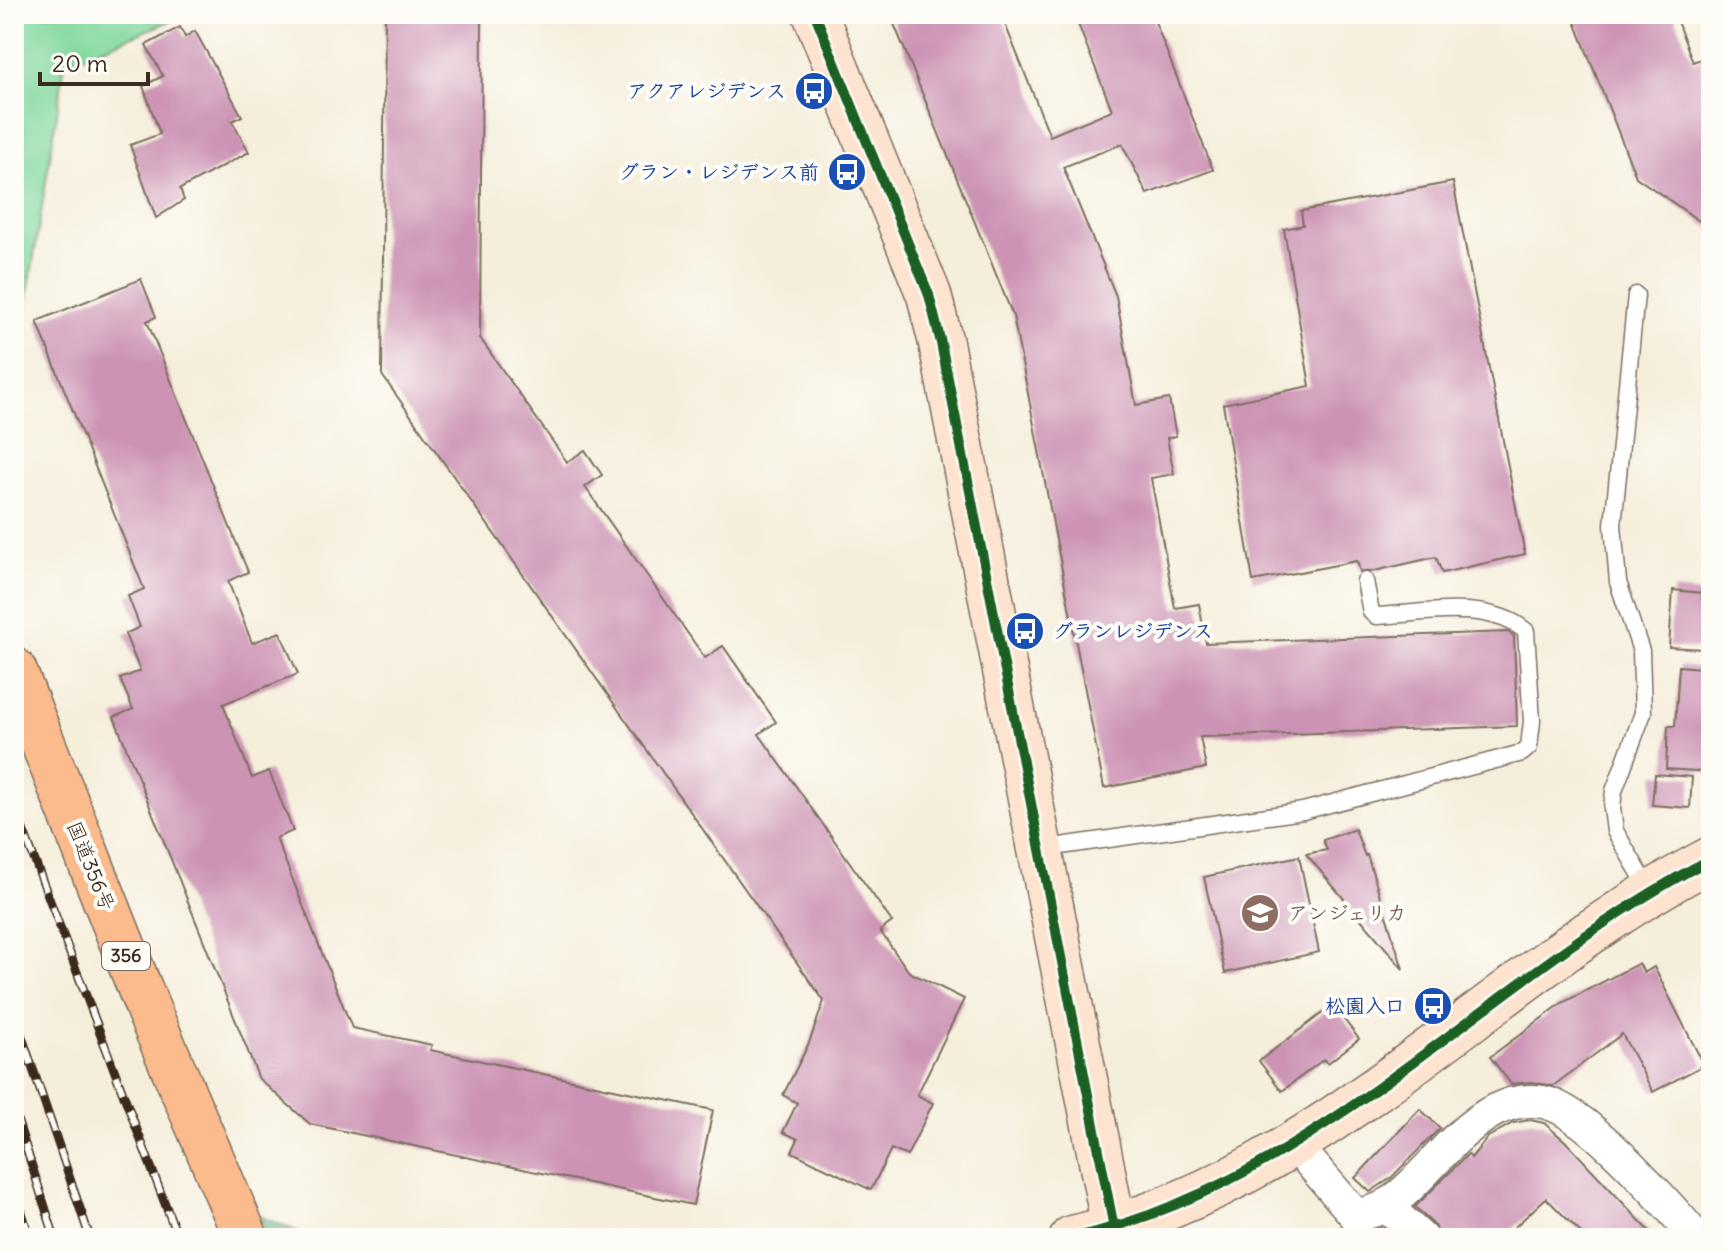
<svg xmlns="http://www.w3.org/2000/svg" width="1725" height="1252" font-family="Delius,'Klee One',sans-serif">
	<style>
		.green { fill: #7fd79c; stroke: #5d805d; stroke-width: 2 }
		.forest { fill: #67b884; stroke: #517151; stroke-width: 2 }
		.building { fill: #cc93b4 }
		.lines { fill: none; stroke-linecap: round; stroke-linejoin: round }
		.lane-casing { stroke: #7c6f60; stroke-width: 19 }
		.street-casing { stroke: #7c6f60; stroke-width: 35 }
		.secondary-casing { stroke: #7c6f60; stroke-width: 47 }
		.highway-casing { stroke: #7c6f60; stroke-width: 47 }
		.lane { stroke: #fff; stroke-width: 16 }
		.street { stroke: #fff; stroke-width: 32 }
		.secondary { stroke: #fde4d1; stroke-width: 44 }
		.highway { stroke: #fbbb8c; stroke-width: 44 }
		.rail-casing { stroke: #3b2a1e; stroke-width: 9 }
		.rail { stroke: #fdfcf7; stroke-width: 6; stroke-dasharray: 18; stroke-linecap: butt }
		.cycleway-casing { stroke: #fdfcf7; stroke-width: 15 }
		.cycleway { stroke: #1b5e20; stroke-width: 10 }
		.labels { text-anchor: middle; stroke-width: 8; stroke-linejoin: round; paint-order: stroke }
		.shield { fill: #fdfcf7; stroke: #75695f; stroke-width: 2 }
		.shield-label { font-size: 18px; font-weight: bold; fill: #3b2a1e }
		.transit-label { font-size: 20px; font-weight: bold; fill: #164399; stroke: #fdfcf7; text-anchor: end }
		.street-label { font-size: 20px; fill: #3b2a1e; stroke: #fdfcf7 }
		.education-label { font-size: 20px; font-weight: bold; fill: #785e54; stroke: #fdfcf7; text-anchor: start }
	</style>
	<rect width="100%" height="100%" fill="#fdfcf7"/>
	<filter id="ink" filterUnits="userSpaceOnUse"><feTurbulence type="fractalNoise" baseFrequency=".0125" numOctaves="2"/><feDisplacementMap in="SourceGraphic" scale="16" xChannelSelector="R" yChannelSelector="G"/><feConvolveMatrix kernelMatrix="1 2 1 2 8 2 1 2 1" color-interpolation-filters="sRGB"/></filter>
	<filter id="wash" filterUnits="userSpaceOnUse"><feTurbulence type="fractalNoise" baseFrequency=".006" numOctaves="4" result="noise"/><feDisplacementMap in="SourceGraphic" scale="32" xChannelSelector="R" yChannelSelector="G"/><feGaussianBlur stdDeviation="1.8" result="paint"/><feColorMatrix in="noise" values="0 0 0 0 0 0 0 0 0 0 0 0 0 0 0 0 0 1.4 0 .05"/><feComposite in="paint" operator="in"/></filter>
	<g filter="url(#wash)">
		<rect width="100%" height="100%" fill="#f5eedb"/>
		<polygon class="green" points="14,14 188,14 65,63 14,381"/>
		<polygon class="forest" points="259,1216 314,1238 268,1238"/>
		<g id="blocks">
			<g class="building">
				<polygon points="385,14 482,14 480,338 567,462 585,450 602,475 585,487 705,658 723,646 776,722 759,734 892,922 880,931 909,972 964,999 917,1095 933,1103 907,1156 891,1149 871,1190 792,1152 798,1139 783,1132 797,1103 783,1095 809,1043 824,1001 382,375"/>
				<polygon points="890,14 1001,14 1050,136 1112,110 1074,14 1152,14 1213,170 1147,194 1122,144 1063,167 1116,296 1136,405 1169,399 1176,436 1167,438 1174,474 1151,478 1175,608 1199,604 1206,643 1508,632 1514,636 1517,726 1200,737 1206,768 1104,788 1013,316"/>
				<polygon points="1572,14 1674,14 1693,62 1711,55 1711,229 1636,177"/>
				<polygon points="180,27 185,37 195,31 242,116 232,121 249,152 180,189 184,200 156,218 130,145 160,134 143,86 163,76 146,45"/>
				<polygon points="1453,182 1525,554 1442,573 1436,557 1370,572 1360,571 1357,561 1253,581 1223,404 1310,386 1284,229 1303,225 1301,211"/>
				<polygon points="141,279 156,317 147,321 248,572 228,581 252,643 280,632 298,674 223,704 252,778 269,771 293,831 276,838 352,1028 432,1045 430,1050 713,1110 693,1205 310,1124 259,1079 114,717 133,709 120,679 140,671 125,634 140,627 128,596 144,589 37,321"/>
				<polygon points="1673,590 1702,593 1702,601 1707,602 1703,649 1669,647"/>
				<polygon points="1679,666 1711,669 1707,729 1711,729 1710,772 1666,769 1668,726 1675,726"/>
				<polygon points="1655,774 1692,777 1690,808 1652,805"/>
				<polygon points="1355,829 1365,856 1367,855 1403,969 1306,854 1327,850 1323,840"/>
				<polygon points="1299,856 1319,952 1225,973 1204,877"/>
				<polygon points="1639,963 1644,973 1654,967 1704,1065 1653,1092 1622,1034 1553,1086 1532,1082 1511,1084 1490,1057 1562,1003"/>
				<polygon points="1333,1005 1359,1039 1328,1063 1324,1059 1282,1091 1259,1061"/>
				<polygon points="1420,1109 1440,1128 1391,1178 1370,1192 1355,1178"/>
				<polygon points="1530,1120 1544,1123 1565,1141 1656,1238 1586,1238 1546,1198 1503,1238 1439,1238 1434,1225 1415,1207 1468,1154 1471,1158 1488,1137 1513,1123"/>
				<polygon points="1382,1228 1393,1238 1362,1238 1368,1232"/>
			</g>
		</g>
	</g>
	<g filter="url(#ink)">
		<use href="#blocks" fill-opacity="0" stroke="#7c6f60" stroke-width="2"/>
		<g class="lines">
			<defs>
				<g id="lane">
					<polyline points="1636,295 1613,525 1618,582 1641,651 1643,713 1614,791 1612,808 1615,831 1650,891"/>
					<path d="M 1040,849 L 1303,811 L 1522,753 L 1529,747 L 1532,721 L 1526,631 C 1487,599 1422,614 1376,616 L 1371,612 L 1365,581"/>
				</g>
				<g id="street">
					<path d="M 1296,1146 L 1356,1216 C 1365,1213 1377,1211 1385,1206 C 1408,1193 1436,1158 1456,1139 C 1480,1117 1508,1096 1543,1102 C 1585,1109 1668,1205 1697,1238"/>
					<polyline points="1386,1206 1421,1238"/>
				</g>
				<g id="secondary">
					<polyline points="815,14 929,295 941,343 1116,1238"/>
					<path d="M 1072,1238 C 1323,1181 1489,974 1711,859"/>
				</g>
				<polyline id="highway" points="14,670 150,1014 246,1238"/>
			</defs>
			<use href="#lane" class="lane-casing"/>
			<use href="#street" class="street-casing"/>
			<use href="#secondary" class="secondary-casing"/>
			<use href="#highway" class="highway-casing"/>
			<use href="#lane" class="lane"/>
			<use href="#street" class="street"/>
			<use href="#secondary" class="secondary"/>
			<use href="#highway" class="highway"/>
			<defs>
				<g id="rail">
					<polyline points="14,806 178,1238"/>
					<polyline points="14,1013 90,1238"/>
					<polyline points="14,1110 55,1238"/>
					<polyline points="14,1187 30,1238"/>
				</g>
			</defs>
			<use href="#rail" class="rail-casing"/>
			<use href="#rail" class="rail"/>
			<defs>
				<g id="cycleway">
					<polyline points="815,14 929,295 941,343 1116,1238"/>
					<path d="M 1072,1238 C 1323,1181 1489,974 1711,859"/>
				</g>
			</defs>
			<use href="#cycleway" class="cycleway-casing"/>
			<use href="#cycleway" class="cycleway"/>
		</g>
	</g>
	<defs>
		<symbol id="bus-disc" viewBox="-11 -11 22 22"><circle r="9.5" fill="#1a4fb4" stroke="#fdfcf7"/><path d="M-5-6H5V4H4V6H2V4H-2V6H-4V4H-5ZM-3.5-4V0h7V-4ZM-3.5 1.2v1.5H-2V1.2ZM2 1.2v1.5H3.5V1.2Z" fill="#fff"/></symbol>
		<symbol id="school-disc" viewBox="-11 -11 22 22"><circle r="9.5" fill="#8d6e63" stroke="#fdfcf7"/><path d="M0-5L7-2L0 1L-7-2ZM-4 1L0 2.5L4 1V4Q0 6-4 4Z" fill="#fff"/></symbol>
	</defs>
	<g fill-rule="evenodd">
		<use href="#bus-disc" x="792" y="69" width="44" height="44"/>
		<use href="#bus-disc" x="825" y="150" width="44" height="44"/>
		<use href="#bus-disc" x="1003" y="609" width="44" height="44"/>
		<use href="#school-disc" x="1238" y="891" width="44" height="44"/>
		<use href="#bus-disc" x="1411" y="984" width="44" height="44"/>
	</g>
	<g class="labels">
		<rect class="shield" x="102" y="942" width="48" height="28" rx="6"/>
		<g class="shield-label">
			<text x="126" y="962">356</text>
		</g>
		<g class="transit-label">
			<text x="786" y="98">アクアレジデンス</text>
			<text x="819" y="179">グラン・レジデンス前</text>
			<text x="1053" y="638" text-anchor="start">グランレジデンス</text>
			<text x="1405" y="1013">松園入口</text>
		</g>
		<g class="street-label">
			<text transform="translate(91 866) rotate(68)" y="7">国道356号</text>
		</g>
		<g class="education-label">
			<text x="1288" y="920">アンジェリカ</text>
		</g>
	</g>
	<rect width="1725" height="1252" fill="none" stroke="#fdfcf7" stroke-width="48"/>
	<path d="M40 72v12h108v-12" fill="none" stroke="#3b2a1e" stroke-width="4"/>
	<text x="52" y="72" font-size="24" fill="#3b2a1e" stroke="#fdfcf7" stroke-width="6" paint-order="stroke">20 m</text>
</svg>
